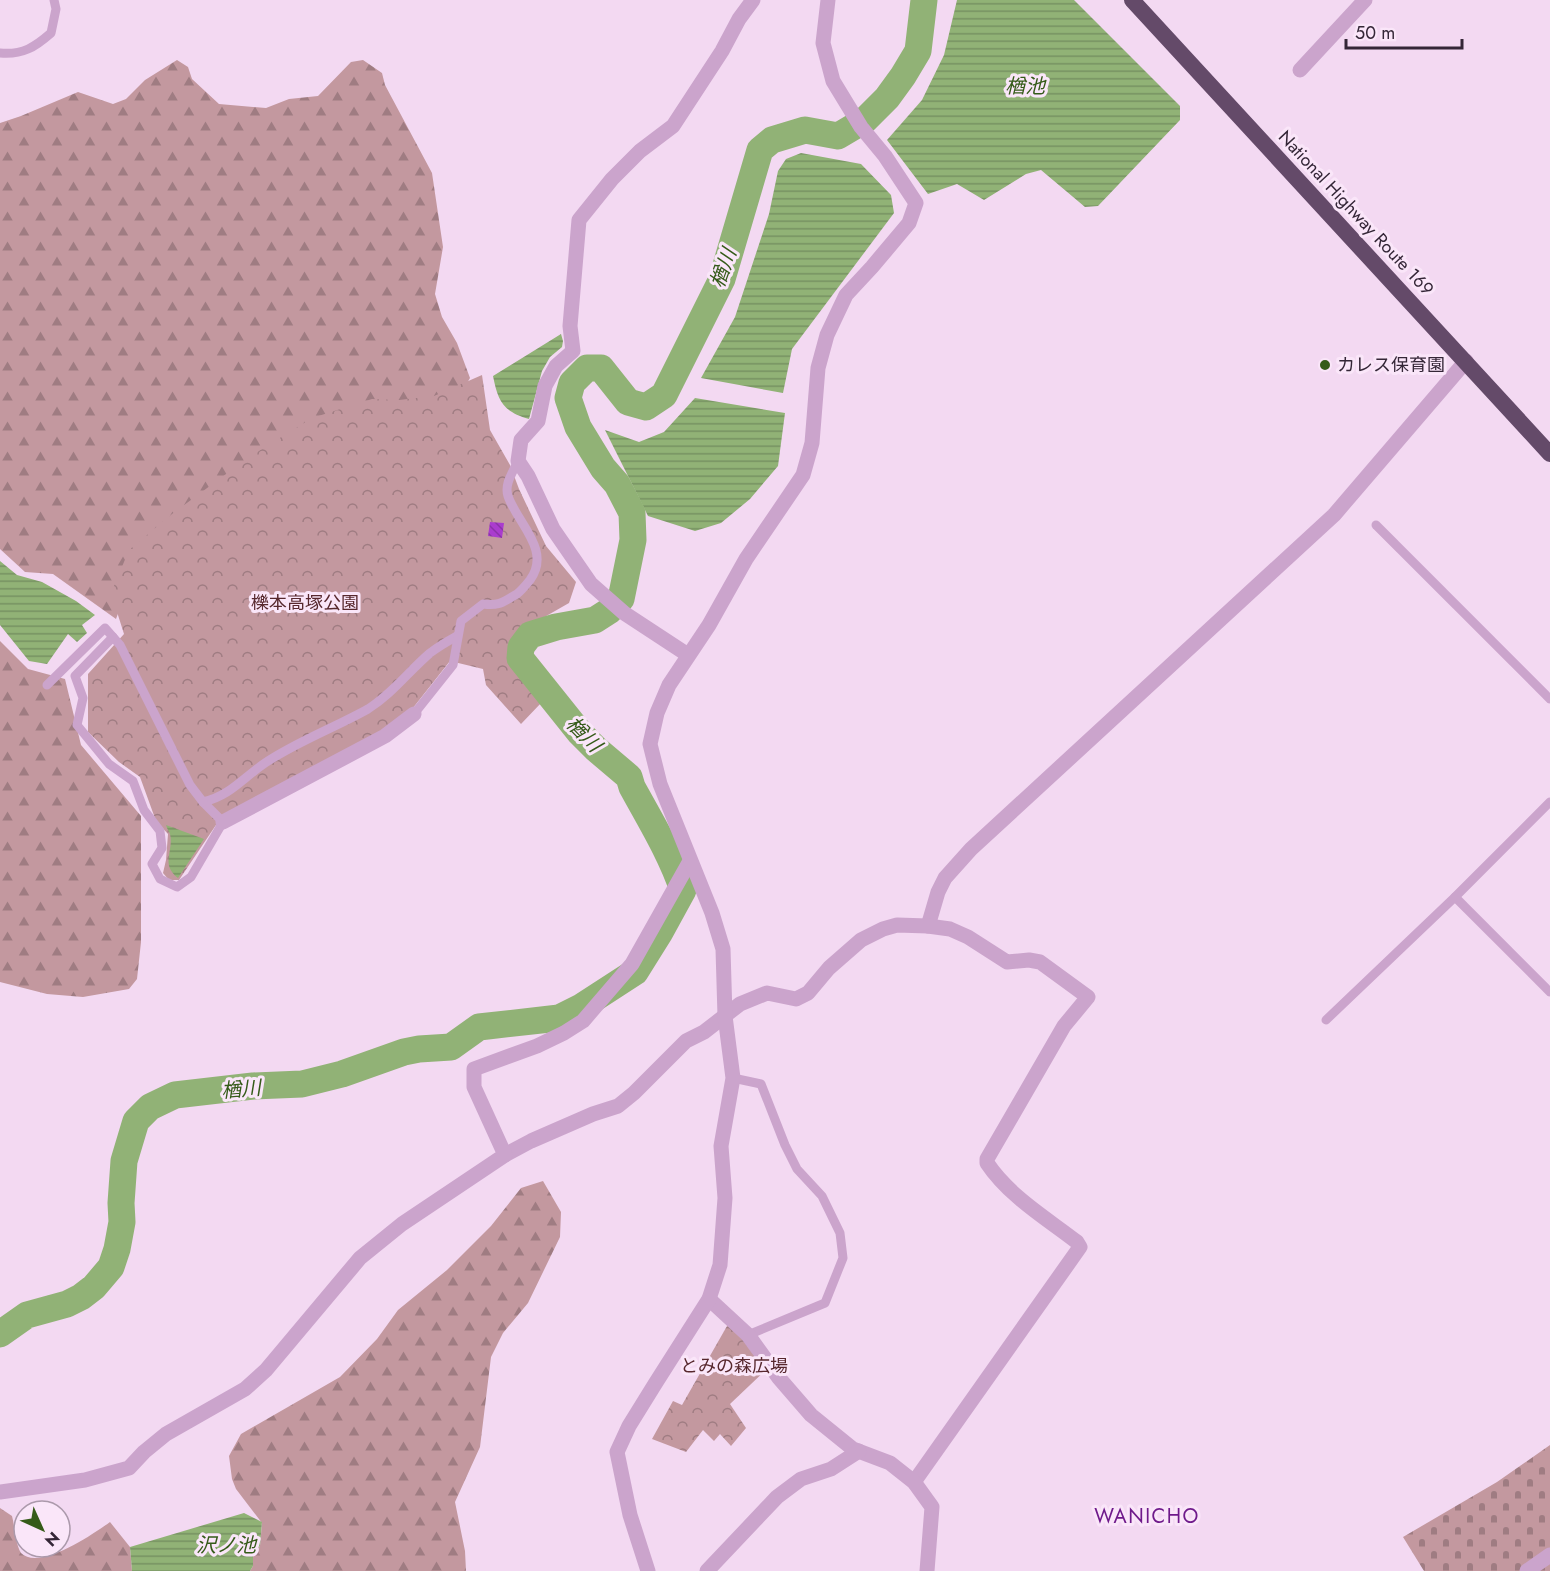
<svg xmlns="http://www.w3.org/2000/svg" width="1550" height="1571" font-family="Jost,'Noto Sans JP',sans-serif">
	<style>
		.forest { fill: url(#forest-firs) }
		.cemetery { fill: url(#cemetery-stones) }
		.park { fill: url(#park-crowns) }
		.water { fill: url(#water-rules) }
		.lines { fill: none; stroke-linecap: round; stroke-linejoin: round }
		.river { stroke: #91b276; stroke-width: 27 }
		.building { fill: url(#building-back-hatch) }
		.service { stroke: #cba4cc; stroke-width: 9 }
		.minor { stroke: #cba4cc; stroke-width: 15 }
		.trunk { stroke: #644a69; stroke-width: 16 }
		.poi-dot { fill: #355b19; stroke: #fae6f9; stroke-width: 2 }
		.labels { text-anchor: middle; stroke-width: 6; stroke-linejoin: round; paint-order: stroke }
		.street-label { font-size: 18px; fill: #342637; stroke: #fae6f9 }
		.poi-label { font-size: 18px; fill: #342637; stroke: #fae6f9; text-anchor: start }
		.park-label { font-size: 18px; fill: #57282e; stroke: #fae6f9 }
		.water-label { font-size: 20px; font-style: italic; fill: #355b19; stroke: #fae6f9 }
		.neighbourhood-label { font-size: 20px; letter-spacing: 1.5px; fill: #6f1a8b; stroke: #fae6f9 }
	</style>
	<defs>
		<pattern id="forest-firs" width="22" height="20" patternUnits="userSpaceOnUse" patternTransform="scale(1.5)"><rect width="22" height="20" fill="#c3989f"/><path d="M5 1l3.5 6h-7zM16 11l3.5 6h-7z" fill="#9f7c82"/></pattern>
		<pattern id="cemetery-stones" width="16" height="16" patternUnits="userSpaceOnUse" patternTransform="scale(1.5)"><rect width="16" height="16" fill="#c3989f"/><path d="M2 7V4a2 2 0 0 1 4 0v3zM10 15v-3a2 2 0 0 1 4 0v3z" fill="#9f7c82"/></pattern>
		<pattern id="park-crowns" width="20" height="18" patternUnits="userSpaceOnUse" patternTransform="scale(1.5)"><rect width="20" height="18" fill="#c3989f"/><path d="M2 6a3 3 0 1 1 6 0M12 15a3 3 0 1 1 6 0" fill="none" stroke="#9f7c82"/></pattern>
		<pattern id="water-rules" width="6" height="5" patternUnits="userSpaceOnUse" patternTransform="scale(1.5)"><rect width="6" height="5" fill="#91b276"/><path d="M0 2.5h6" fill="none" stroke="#779162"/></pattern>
		<pattern id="building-back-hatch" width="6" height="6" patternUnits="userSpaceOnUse" patternTransform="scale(1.5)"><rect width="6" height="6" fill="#aa3cce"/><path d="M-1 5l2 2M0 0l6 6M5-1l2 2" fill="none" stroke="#8b32a8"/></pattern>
	</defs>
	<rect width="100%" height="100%" fill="#f3d9f2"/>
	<g class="forest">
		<polygon points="177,60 188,67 192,79 219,104 266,108 289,99 318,96 351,62 363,60 382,73 385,85 432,173 443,247 435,294 442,317 457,343 470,378 446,420 132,575 116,619 53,574 25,572 0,549 0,123 21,116 78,92 113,104 126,99 145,80"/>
		<polygon points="0,641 28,669 65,679 81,745 141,816 141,942 137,979 129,989 83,997 47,994 0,982"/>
		<polygon points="543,1181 561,1212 560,1237 528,1303 503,1333 491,1357 480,1447 455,1502 465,1551 466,1571 250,1571 253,1566 253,1555 260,1546 262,1523 236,1489 232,1479 229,1456 241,1434 340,1377 377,1339 398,1310 447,1270 491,1226 521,1188"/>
		<path d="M 0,1508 L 12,1516 C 15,1527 15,1543 21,1553 C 39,1571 92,1535 110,1522 L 130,1547 L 132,1571 L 0,1571 Z"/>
	</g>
	<polygon class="cemetery" points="1550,1445 1550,1571 1424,1571 1403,1537 1497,1482"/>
	<g class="park">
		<polygon points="482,375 490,430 510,465 519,489 546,546 576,582 569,603 520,631 512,668 542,702 521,724 486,685 483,669 450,661 409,713 372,740 240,809 216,825 179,880 169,880 163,873 166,860 168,834 156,821 140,777 119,762 88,732 88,674 124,634 111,593 129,550 172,514 249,457 312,418 372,399 399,400 434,396"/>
		<polygon points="731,1319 769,1367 730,1404 746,1428 731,1446 720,1434 714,1441 703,1430 686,1452 652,1439 673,1401 682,1405"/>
	</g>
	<g class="water">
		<polygon points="957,0 1074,0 1180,106 1180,120 1098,206 1085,207 1041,170 1026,174 984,200 957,184 928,194 887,140 922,100 944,55"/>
		<polygon points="801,153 861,164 891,195 894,213 792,349 783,393 701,378 735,317 769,214 778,171 786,159"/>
		<path d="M 561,334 L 563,341 L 562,347 L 550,357 L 542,371 L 529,419 C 503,412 498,401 493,376 Z"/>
		<polygon points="695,398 785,413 778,466 750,499 721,523 695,531 648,516 605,430 639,442 664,432"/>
		<polygon points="0,561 17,575 42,582 76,601 95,615 82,625 87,633 77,642 68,634 47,664 29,661 0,625"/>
		<path d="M 166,825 L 204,839 L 178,878 C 160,864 174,852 170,834 C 169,831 167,829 166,825 Z"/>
		<polygon points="244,1513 262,1522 260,1546 253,1555 253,1566 250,1571 132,1571 130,1547"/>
	</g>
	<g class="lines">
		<path class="river" d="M 0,1334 L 27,1315 L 67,1304 L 81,1297 L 94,1287 L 111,1267 L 117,1249 L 122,1222 L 121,1203 L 124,1161 L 136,1121 L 150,1107 L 175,1095 L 253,1086 L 302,1084 L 342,1074 L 404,1052 L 419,1049 L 451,1047 L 479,1027 L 559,1018 L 581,1007 L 635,972 L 660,932 L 683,890 C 671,854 650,820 632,787 L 629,777 L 596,749 L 580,733 L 520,658 L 521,647 L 530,635 L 556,627 L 595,620 L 609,611 L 621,599 L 633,540 L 632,513 L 617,484 L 603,468 L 578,427 L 568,398 L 572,383 L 587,368 L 601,368 L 628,402 L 646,407 L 664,395 L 722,279 L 760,150 L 772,140 L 805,130 L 838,136 L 865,120 L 887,98 L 903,76 L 918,51 L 924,0"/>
	</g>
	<polygon class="building" points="490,522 504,523 502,538 488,536"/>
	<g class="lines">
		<g class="service">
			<path d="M 0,53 C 23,55 35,47 51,33 L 56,9 L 54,0"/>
			<polyline points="1376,525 1550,699"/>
			<path d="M 113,637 L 75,676 L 83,698 L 77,725 L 109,764 L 133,781 L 144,810 L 160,831 L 162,848 L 152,864 L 160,879 L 177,887 L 191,877 L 223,822 L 203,802 C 230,796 244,777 265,763 C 298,741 334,728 368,709 C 392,694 408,672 430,653 C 438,647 448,641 457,636"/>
			<polyline points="47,685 105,628 120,645 190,785 203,802"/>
			<path d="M 414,714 L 453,665 L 461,621 L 483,604 C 501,606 502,602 517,594 C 522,590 526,585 530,580 C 552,550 517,523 508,496 C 504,484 513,472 518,461"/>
			<polyline points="1455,897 1550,992"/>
			<polyline points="1326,1020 1455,897 1550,802"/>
			<polyline points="733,1078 761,1084 785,1145 797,1169 822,1196 840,1233 843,1258 825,1303 748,1335"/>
		</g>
		<g class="minor">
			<polyline points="1300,70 1365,0"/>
			<polyline points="688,655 624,613 591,584 553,529 528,476 518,461 521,440 538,421 545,386 556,366 573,351 570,326 579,220 612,179 640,151 673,126 722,51 739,19 753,0"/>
			<polyline points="223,822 385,736 414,714"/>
			<polyline points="928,926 938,892 945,878 971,849 1334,515 1466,361"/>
			<path d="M 505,1155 L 531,1141 L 593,1114 L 618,1106 L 634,1093 L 686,1041 L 704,1032 L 740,1004 L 767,993 L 796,999 L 808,993 L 829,968 L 861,940 L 883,929 L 897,925 L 928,926 L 950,929 L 968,937 L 1007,962 L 1029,960 L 1040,962 L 1088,997 L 1064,1026 L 987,1159 L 987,1163 C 1009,1196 1046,1218 1077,1242 L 1080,1247 L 914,1482"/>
			<polyline points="709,1299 748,1335 779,1378 811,1415 853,1449 890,1463 914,1482 932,1507 927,1571"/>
			<polyline points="0,1492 85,1480 129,1468 144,1452 166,1434 245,1389 266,1370 360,1258 402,1224 505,1155 474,1087 474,1069 537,1046 564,1033 583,1021 632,964 690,861"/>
			<polyline points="648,1571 630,1515 617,1452 629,1426 655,1384 709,1299 720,1265 725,1198 721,1146 733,1078 725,1016 723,949 712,913 660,784 650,744 657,713 669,685 709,625 746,559 803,475 812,443 818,368 827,335 846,295 872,267 909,223 916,203 885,156 861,127 833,81 823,43 828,0"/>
			<polyline points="707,1571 777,1497 801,1479 831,1469 859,1451"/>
			<polyline points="1527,1571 1550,1555"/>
		</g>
		<polyline class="trunk" points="1132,0 1550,454"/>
	</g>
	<circle class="poi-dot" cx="1325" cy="365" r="6"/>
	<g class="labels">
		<g class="street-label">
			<text transform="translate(1356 213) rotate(47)" y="6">National Highway Route 169</text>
		</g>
		<g class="poi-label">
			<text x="1337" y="371">カレス保育園</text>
		</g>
		<g class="park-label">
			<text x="305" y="609">櫟本高塚公園</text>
			<text x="734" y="1372">とみの森広場</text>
		</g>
		<g class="water-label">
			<text x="1025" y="93">楢池</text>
			<text transform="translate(723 268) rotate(-70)" y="7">楢川</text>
			<text transform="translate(584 734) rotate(46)" y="7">楢川</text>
			<text transform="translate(241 1089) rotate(-5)" y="7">楢川</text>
			<text x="226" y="1552">沢ノ池</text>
		</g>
		<g class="neighbourhood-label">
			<text x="1147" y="1523">WANICHO</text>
		</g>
	</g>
	<g transform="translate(42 1529) rotate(135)"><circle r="28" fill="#fae6f9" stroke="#ab99ab" stroke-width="1.5"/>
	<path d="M0-4.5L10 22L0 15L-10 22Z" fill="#355b19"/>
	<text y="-9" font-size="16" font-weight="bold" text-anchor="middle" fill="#342637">N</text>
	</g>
	<path d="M1346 39v9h116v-9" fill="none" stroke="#342637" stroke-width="3"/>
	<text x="1355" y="39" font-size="18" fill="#342637" stroke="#fae6f9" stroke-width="4.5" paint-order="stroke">50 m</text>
</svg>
